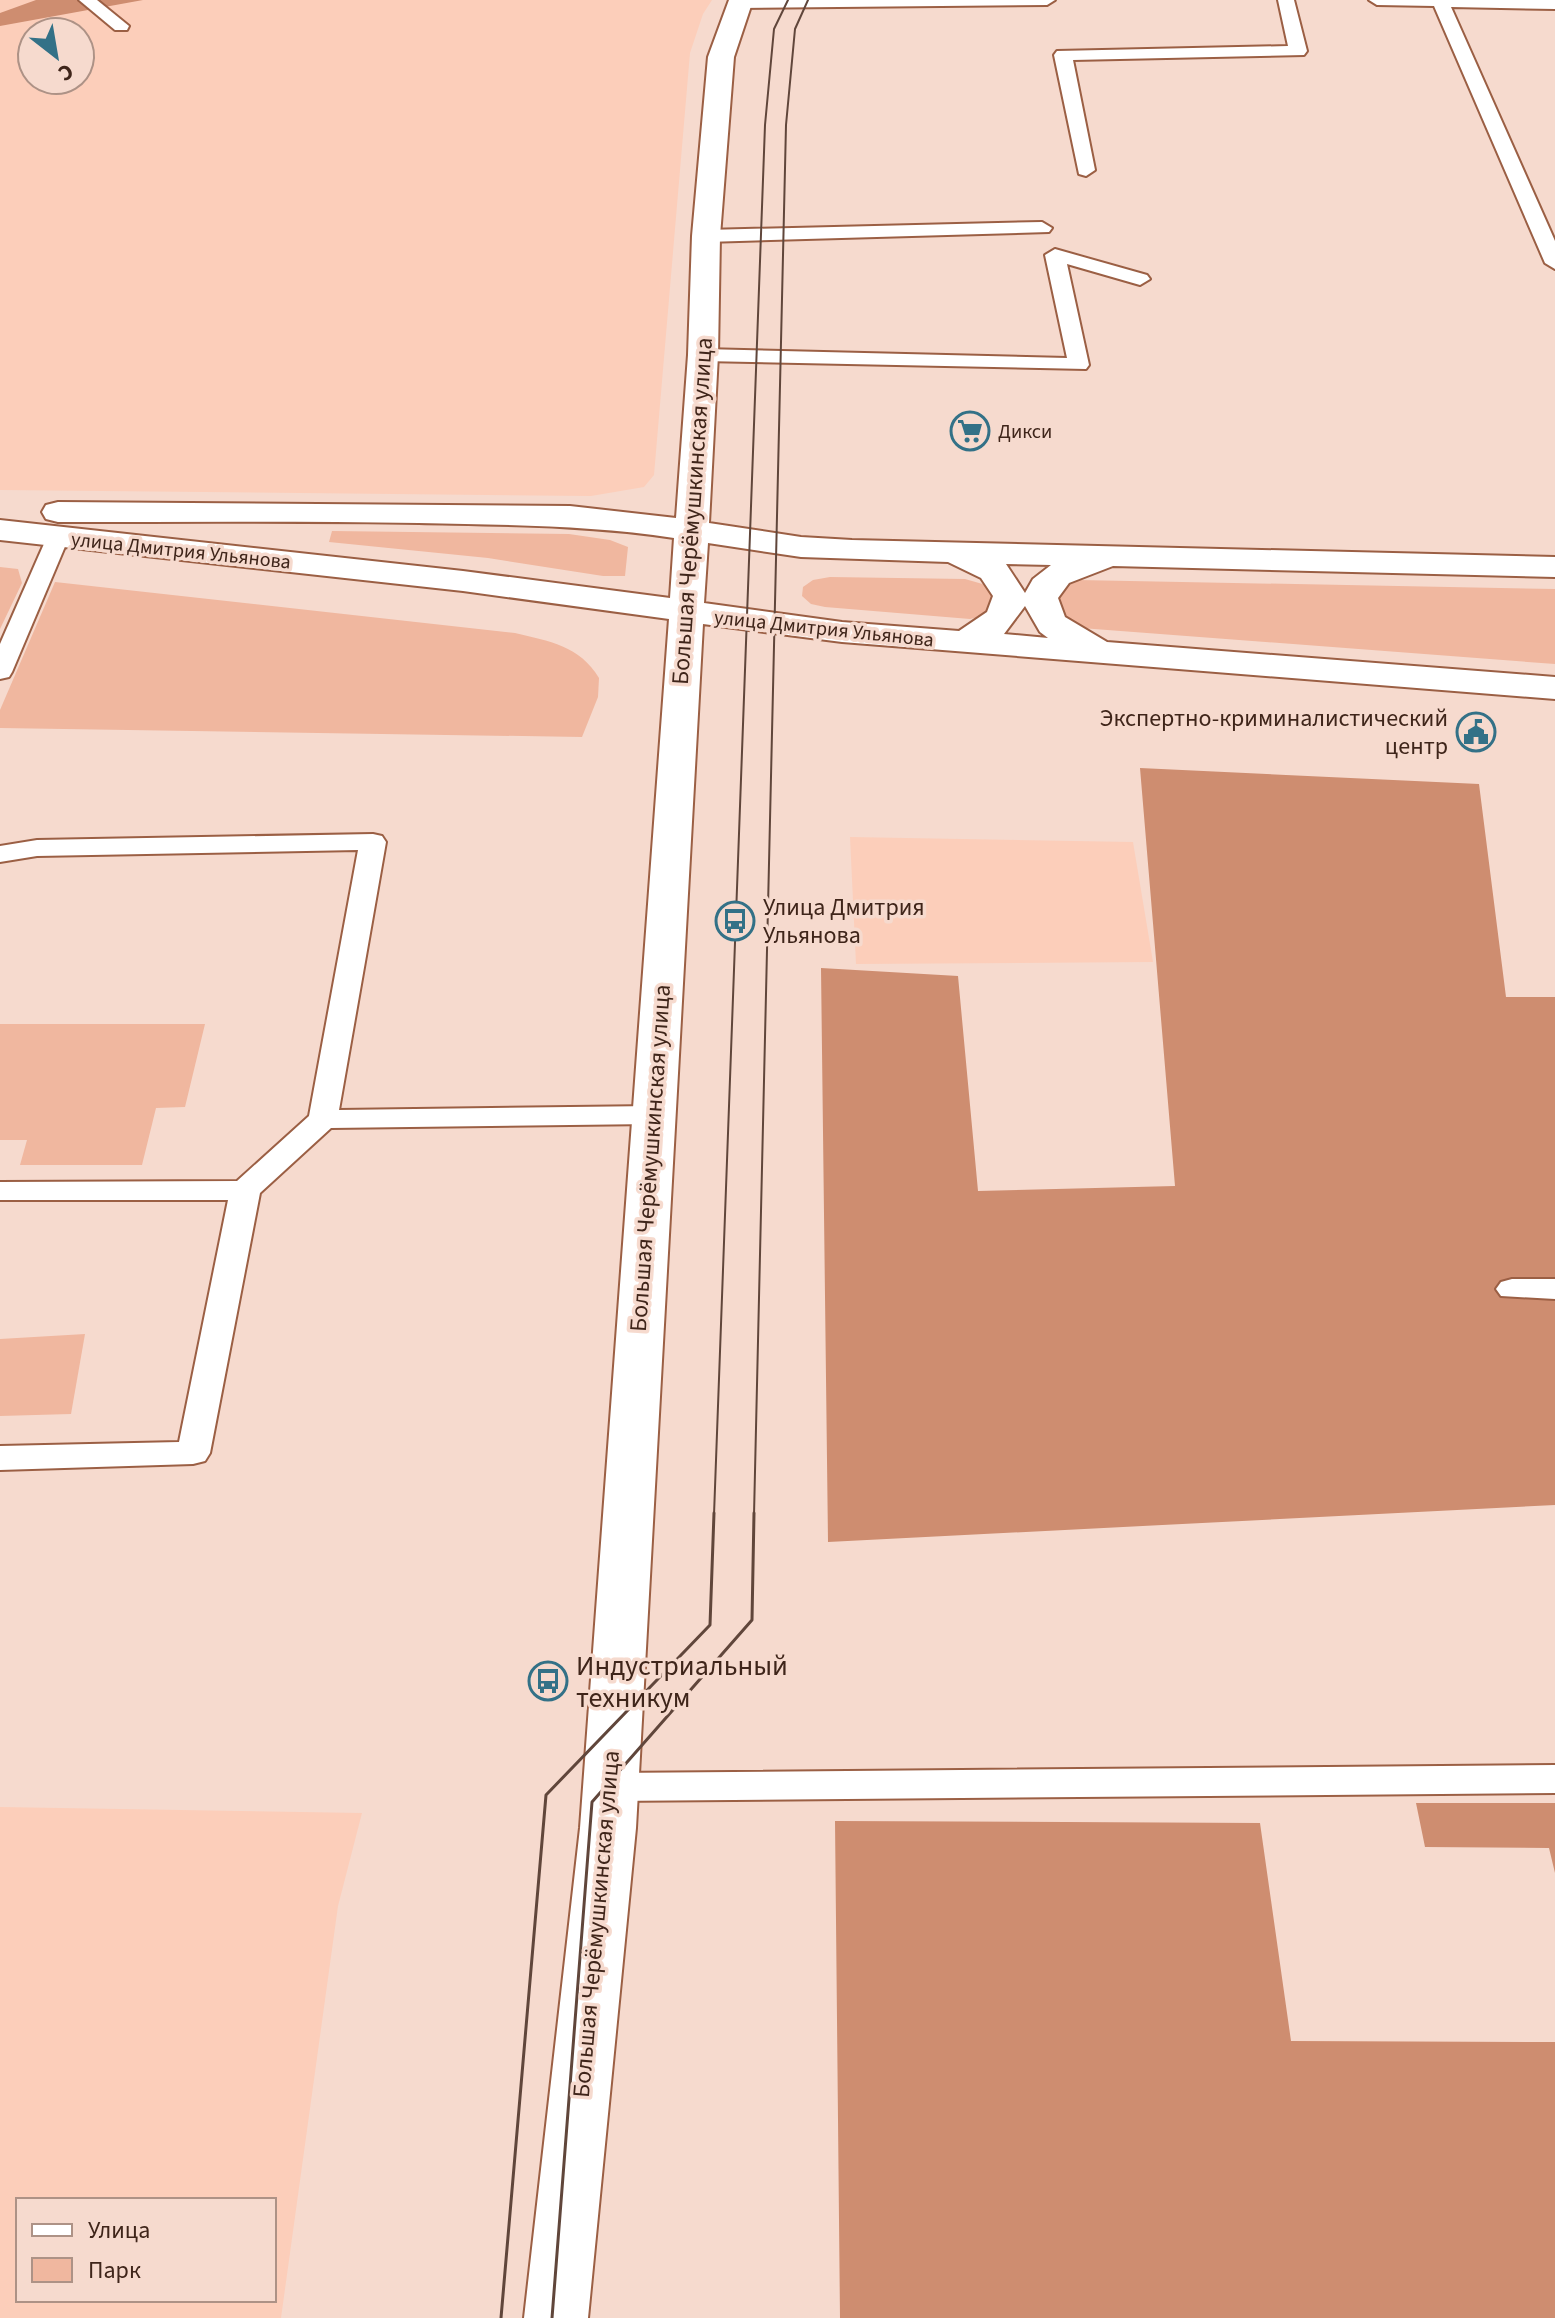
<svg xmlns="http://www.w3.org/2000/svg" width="1555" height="2318" font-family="'Source Sans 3',sans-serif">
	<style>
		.built { fill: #fcceba; fill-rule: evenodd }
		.green { fill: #f0b79f }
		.forest { fill: #ce8d70 }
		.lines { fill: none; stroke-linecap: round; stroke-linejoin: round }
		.lane-casing { stroke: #9b5f44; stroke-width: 4 }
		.secondary-casing { stroke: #9b5f44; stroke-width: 4 }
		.lane { fill: #fff; fill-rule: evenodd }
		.secondary { fill: #fff; fill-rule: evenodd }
		.tram-far1 { stroke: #60463b; stroke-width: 2 }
		.tram { stroke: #60463b; stroke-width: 3 }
		.labels { text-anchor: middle; stroke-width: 7; stroke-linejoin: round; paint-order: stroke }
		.far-poi-label { font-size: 20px; fill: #3f251a; stroke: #f6dace; text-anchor: start }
		.far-street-label { font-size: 20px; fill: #3f251a; stroke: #f6dace }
		.street-label { font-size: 24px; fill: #3f251a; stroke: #f6dace }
		.poi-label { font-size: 24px; fill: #3f251a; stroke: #f6dace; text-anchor: end }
		.near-poi-label { font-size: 28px; fill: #3f251a; stroke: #f6dace; text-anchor: start }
	</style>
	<rect width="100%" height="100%" fill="#f6dace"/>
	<g class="built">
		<path d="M 0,0 L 712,0 L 703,14 L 690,53 L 654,475 L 644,487 L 591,496 L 0,490 ZM 32,32 L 80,32 L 80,80 L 32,80 Z"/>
		<polygon points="850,837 1133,842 1153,962 856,964"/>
		<path d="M 0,1807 L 362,1813 L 338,1906 L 281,2318 L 0,2318 ZM 274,2200 L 274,2300 L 18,2300 L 18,2200 Z"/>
	</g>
	<g class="green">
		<polygon points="332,531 569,534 610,540 628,547 625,576 603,576 488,558 329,542"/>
		<polygon points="0,567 18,569 22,583 0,629"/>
		<polygon points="830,577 965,579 986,585 995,595 988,615 970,619 825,607 811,604 802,596 803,587 813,580"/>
		<polygon points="1078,580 1555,589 1555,664 1081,628 1051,611 1062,587"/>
		<path d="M 55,582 L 515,633 C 549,641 580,646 599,678 L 598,697 L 582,737 L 0,728 L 0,710 Z"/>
		<polygon points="0,1024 205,1024 185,1107 156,1108 142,1165 20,1165 27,1140 0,1140"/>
		<polygon points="85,1334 71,1414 0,1416 0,1339"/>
	</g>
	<g class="forest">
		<polygon points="36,0 143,0 0,26 0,13"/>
		<polygon points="1140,768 1479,784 1506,997 1555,997 1555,1505 828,1542 821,968 958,976 978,1191 1175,1186"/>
		<polygon points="1416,1803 1555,1803 1555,1873 1549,1848 1425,1847"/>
		<polygon points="835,1821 1260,1823 1291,2041 1555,2042 1555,2318 840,2318"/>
	</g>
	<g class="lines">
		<defs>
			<g id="lane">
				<polygon points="79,0 97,0 129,26 127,30 115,30"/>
				<polygon points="733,0 1055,0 1047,5 739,8 733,7"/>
				<polygon points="1278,0 1294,0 1307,51 1304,55 1073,60 1095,170 1086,176 1079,174 1054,55 1057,51 1288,46"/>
				<polygon points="1369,0 1555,0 1555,9 1451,7 1555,241 1555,269 1545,263 1434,6 1377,5"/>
				<polygon points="1042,222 1052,228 1049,232 706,242 696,236 706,230"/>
				<polygon points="1055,249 1147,275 1150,279 1140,285 1067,264 1089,365 1086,369 703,361 693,355 703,349 1067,358 1045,255"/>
				<polygon points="58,530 66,532 69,537 12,672 9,677 0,679 0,644 47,537 50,532"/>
				<polygon points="373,834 382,836 386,842 339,1110 653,1106 663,1109 668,1115 663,1121 653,1124 331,1128 260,1193 210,1453 205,1461 193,1464 0,1470 0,1446 179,1442 228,1200 0,1200 0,1182 237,1181 309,1116 358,850 37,856 0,862 0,846 37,840"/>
				<polygon points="1512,1279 1555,1279 1555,1299 1501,1296 1496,1289 1501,1282"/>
				<polygon points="1555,1765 1555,1793 610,1801 597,1797 591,1787 597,1777 610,1773"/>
			</g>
			<path id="secondary" d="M 729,0 L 753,0 L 734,57 L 720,236 L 718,355 L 709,523 L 801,537 L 852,540 L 1555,557 L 1555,577 L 1113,566 L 1069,583 L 1058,598 L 1065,617 L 1107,642 L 1555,677 L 1555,699 L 842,642 L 703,624 L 636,1828 L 588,2318 L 524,2318 L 580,1828 L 669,619 L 463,591 L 0,540 L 0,520 L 463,571 L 670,598 L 674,538 C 589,525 505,525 419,523 C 298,521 178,522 58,522 L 46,519 L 42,512 L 46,505 L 58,502 L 570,506 L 676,518 L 688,355 L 692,236 L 708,57 ZM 708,543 L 801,557 L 948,562 L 981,578 L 993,596 L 987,612 L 959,631 L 842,622 L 704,603 ZM 1006,564 L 1051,565 L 1033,579 L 1025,593 ZM 1025,606 L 1040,632 L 1048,638 L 1004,634 Z"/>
		</defs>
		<use href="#lane" class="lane-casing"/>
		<use href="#secondary" class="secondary-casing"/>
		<use href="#lane" class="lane"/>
		<use href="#secondary" class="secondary"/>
		<g class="tram-far1">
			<polyline points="714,1515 765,125 774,29 788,0"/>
			<polyline points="754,1515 786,125 795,29 808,0"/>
		</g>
		<g class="tram">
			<polyline points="501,2318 546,1795 710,1625 714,1513"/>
			<polyline points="552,2318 592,1802 752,1620 754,1513"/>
		</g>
	</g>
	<defs>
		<symbol id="supermarket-ring" viewBox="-11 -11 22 22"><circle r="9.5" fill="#f6dace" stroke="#337187" stroke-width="1.5"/><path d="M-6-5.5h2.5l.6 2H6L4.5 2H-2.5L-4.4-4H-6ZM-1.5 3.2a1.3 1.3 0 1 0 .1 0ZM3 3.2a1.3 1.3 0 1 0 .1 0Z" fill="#337187"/></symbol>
		<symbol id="civic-ring" viewBox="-11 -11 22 22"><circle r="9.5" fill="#f6dace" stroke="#337187" stroke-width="1.5"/><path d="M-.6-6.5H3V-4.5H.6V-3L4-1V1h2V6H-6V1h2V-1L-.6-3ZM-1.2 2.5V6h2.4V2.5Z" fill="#337187"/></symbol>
		<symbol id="bus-ring" viewBox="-11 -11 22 22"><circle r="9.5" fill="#f6dace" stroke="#337187" stroke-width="1.5"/><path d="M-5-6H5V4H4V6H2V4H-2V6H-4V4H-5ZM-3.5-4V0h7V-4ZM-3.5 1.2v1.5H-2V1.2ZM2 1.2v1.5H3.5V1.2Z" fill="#337187"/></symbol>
	</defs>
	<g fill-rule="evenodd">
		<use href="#supermarket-ring" x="948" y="409" width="44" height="44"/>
		<use href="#civic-ring" x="1454" y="710" width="44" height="44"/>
		<use href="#bus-ring" x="713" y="899" width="44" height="44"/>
		<use href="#bus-ring" x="526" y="1659" width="44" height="44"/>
	</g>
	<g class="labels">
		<g class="far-poi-label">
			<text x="998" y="438">Дикси</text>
		</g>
		<g class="far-street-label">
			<text transform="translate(181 550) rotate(6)" y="7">улица Дмитрия Ульянова</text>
			<text transform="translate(824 628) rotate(6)" y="7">улица Дмитрия Ульянова</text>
		</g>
		<g class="street-label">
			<text transform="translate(692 511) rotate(-86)" y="8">Большая Черёмушкинская улица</text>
			<text transform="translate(650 1158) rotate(-86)" y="8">Большая Черёмушкинская улица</text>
			<text transform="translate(596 1924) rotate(-85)" y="8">Большая Черёмушкинская улица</text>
		</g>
		<g class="poi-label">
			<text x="1448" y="726">Экспертно-криминалистический<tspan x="1448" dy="28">центр</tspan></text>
			<text x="763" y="915" text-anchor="start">Улица Дмитрия<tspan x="763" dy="28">Ульянова</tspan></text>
		</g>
		<g class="near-poi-label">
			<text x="576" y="1675">Индустриальный<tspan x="576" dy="32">техникум</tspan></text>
		</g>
	</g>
	<rect x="16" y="2198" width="260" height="104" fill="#f6dace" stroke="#ad9286" stroke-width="2"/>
	<rect x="32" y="2224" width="40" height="12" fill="#ffffff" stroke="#ad9286" stroke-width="2"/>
	<text x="88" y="2238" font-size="24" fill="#3f251a">Улица</text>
	<rect x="32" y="2258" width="40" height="24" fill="#f0b79f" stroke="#ad9286" stroke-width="2"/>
	<text x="88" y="2278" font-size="24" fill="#3f251a">Парк</text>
	<g transform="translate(56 56) rotate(149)"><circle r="38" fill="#f6dace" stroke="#ad9286" stroke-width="2"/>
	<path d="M0-6L14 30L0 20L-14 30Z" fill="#337187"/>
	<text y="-12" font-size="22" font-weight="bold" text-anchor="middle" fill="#3f251a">С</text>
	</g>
</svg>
